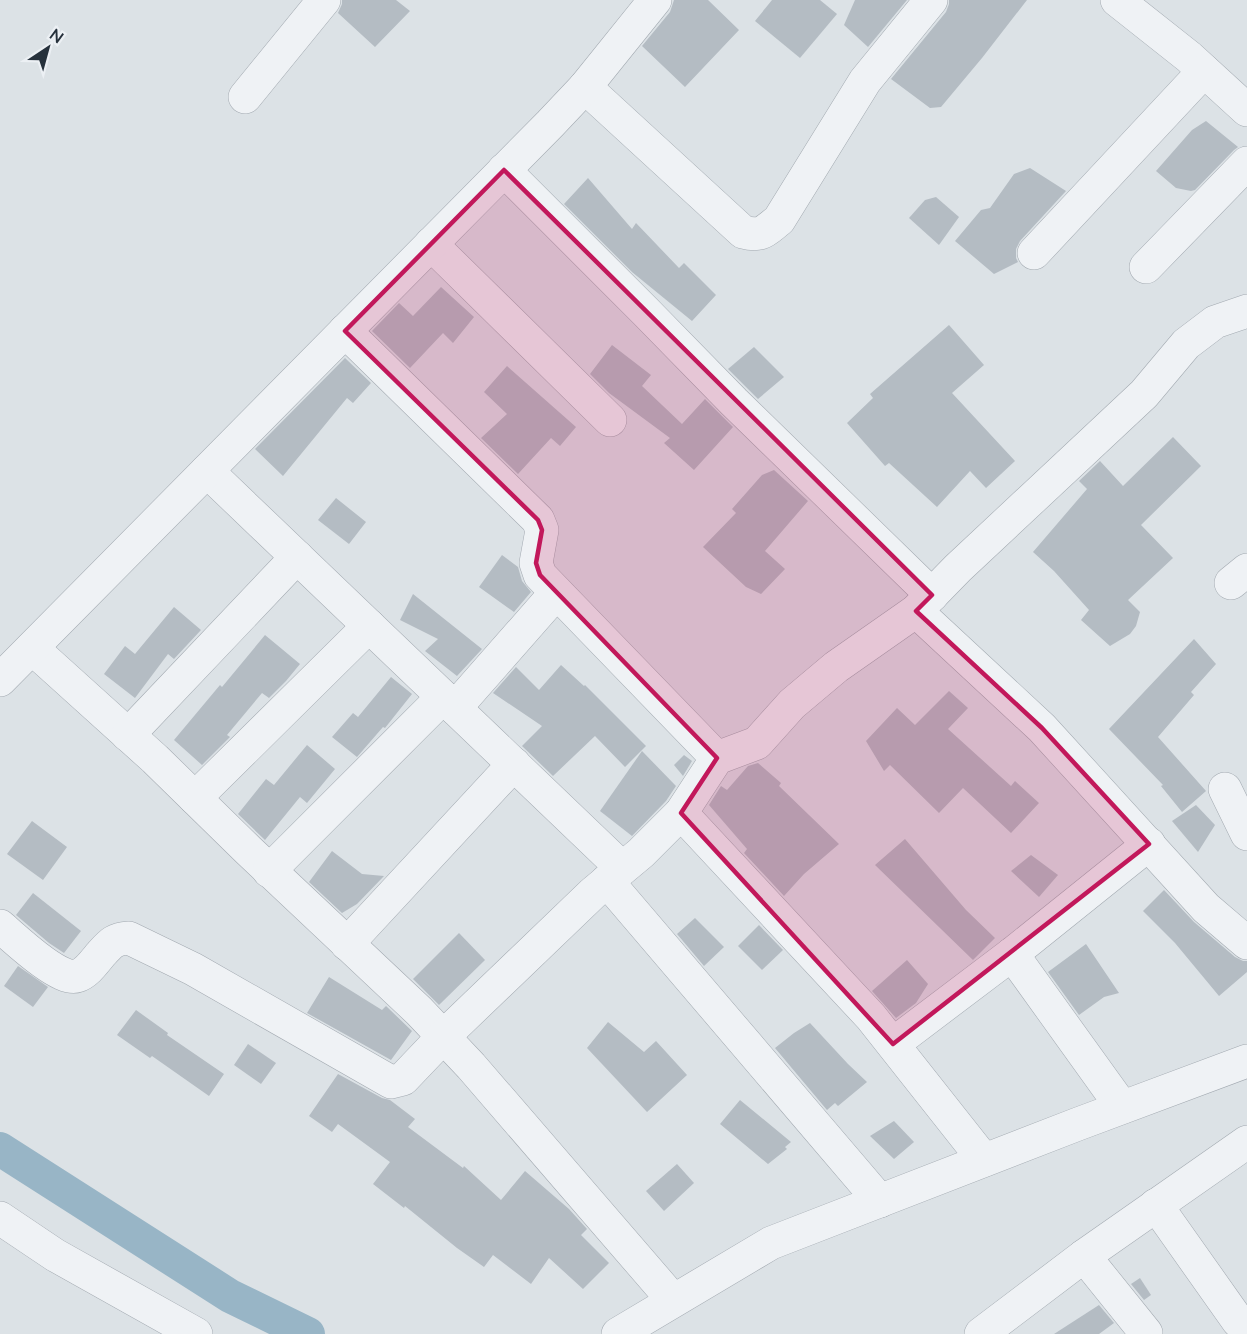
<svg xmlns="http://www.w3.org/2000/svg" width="1247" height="1334" font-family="Lato,sans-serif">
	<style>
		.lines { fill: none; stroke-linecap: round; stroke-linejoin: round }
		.canal { stroke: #98b5c6; stroke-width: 34 }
		.building { fill: #b4bcc3 }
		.minor-casing { stroke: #a2a9b0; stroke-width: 34 }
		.minor { stroke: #eff2f5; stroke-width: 33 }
		.marked { fill: #c2185b; fill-opacity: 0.2; stroke: #c2185b; stroke-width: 4.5; stroke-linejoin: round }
	</style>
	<rect width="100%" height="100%" fill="#dce2e6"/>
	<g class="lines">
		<polyline class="canal" points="0,1149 230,1296 308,1334"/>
	</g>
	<g class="building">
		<polygon points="342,0 396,0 410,11 375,47 338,13 342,4"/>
		<polygon points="674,0 708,0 739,30 685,87 642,46 670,12"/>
		<polygon points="772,0 820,0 837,14 800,58 755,21"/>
		<polygon points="855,0 907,0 868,47 844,25"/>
		<polygon points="949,0 1027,0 982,58 941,107 930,108 891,79 946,12 949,4"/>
		<polygon points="1206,121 1238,147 1234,150 1195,190 1191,191 1176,188 1156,171 1192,130"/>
		<polygon points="1030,168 1066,191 1020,241 1016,249 1016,258 1018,262 994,274 955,241 981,210 990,208 1014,174"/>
		<polygon points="588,178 632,229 636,223 679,268 684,263 716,295 692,321 632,272 564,204"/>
		<polygon points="936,197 959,217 939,245 909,218 925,200"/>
		<polygon points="441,287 474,317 453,343 443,333 410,368 372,331 399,303 413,316"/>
		<polygon points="949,325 984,365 952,393 1015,461 986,488 970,471 937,507 889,463 885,466 847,423 873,398 870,394"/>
		<polygon points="612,345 651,375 642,386 682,424 705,399 733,427 694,470 664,443 670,438 609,393 590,374"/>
		<polygon points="754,347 784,377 758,399 728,369"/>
		<polygon points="345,358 371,383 353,403 347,398 283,476 255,449"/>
		<polygon points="507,366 576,427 560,446 551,438 518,474 481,438 507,414 484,392"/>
		<polygon points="1173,437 1201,466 1141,525 1173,558 1128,600 1140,612 1136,626 1130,634 1110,646 1081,620 1089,610 1054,571 1033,552 1087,489 1079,481 1100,461 1123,486"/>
		<polygon points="774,470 808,501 765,551 785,569 761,594 746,587 703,547 736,513 732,509 762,475"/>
		<polygon points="336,498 366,522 349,544 318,520"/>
		<polygon points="502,555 518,567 522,581 531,592 514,612 479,587"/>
		<polygon points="413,594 482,649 457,676 425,651 438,639 400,620"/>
		<polygon points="174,607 201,630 174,659 168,654 135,698 104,674 125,646 135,654"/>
		<polygon points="265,635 300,664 286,681 269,698 262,693 227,735 230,737 202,765 174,740 220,685 222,687"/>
		<polygon points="1194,639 1216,664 1191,692 1194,695 1158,737 1206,791 1182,812 1161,786 1163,785 1109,729"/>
		<polygon points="561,665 584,686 585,685 646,746 625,767 595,736 553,776 522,746 542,726 493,693 516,667 539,690"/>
		<polygon points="391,677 412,694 385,728 383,727 357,757 332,737 353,713 358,717"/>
		<polygon points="949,691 968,708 948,729 1011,786 1015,781 1039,803 1011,833 963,788 939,813 890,765 884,771 866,741 897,708 915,725"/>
		<polygon points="307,745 335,769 307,803 300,797 265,840 238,814 266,779 274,785"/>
		<polygon points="642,751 676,786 666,801 632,836 600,811"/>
		<polygon points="684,755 692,761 683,776 674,765"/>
		<polygon points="758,763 781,783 779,786 839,844 804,874 784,896 744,853 747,849 709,805 721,786 727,790 748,766"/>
		<polygon points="1196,805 1215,825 1198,852 1172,821"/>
		<polygon points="32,821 67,847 43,880 7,854"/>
		<polygon points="905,839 966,910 995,938 973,960 875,865"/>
		<polygon points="332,851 362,874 384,876 357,904 342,913 309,882"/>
		<polygon points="1031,855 1058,875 1039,897 1011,871"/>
		<polygon points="1164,890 1194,922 1235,957 1243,961 1247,961 1247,972 1219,996 1175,943 1143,911"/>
		<polygon points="33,893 81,931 64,953 49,943 16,915"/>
		<polygon points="695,918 724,947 704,966 677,934"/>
		<polygon points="759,925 783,950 762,970 738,946"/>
		<polygon points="459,933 485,960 439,1005 413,979"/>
		<polygon points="1086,944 1119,993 1104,997 1079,1015 1048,972"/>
		<polygon points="907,960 928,984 916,1003 896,1018 872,991"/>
		<polygon points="18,966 48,987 33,1007 4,986"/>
		<polygon points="329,977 382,1010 386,1006 412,1031 391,1060 307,1013"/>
		<polygon points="136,1010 168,1033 167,1035 224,1074 209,1096 152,1056 150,1058 117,1035"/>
		<polygon points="608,1022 644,1052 656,1041 687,1075 647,1112 587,1048"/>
		<polygon points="810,1023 848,1064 867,1082 838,1106 835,1103 827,1110 775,1048 794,1033"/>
		<polygon points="248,1044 276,1063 261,1084 234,1065"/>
		<polygon points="338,1074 382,1098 390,1100 415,1119 408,1127 463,1168 464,1166 501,1200 525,1171 569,1209 587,1229 581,1235 609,1263 583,1289 549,1258 531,1284 493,1255 484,1267 457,1248 405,1206 404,1208 373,1184 390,1162 338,1124 332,1132 309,1116"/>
		<polygon points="740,1100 791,1142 785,1147 787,1149 768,1164 720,1124"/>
		<polygon points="894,1121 914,1142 894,1159 870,1136"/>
		<polygon points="677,1164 694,1183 664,1211 646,1191"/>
		<polygon points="1140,1278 1151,1295 1144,1300 1131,1284"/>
		<polygon points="1099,1305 1114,1323 1099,1334 1054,1334"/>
	</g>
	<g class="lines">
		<defs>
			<g id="minor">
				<polyline points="1117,0 1189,57 1247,110"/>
				<path d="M 585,87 L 743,232 C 762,237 765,231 779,220 L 865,81 L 931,0"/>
				<polyline points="245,97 324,0"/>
				<polyline points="504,170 646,312 734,402 932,595"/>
				<polyline points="431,244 610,420"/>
				<polyline points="1034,253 1204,71"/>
				<polyline points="1146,267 1247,163"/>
				<polyline points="345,331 538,520 542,530 536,563 540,575 717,758"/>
				<polyline points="207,471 622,868"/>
				<polyline points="1231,583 1247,570"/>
				<polyline points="916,611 1042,728 1206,908 1247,943"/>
				<polyline points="32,648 155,759 248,850 419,1011 471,1066 673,1300"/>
				<polyline points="0,680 550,124 585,87 655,0"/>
				<polyline points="455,708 556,593"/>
				<polyline points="128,735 297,557"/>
				<polyline points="1225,789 1247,834"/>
				<polyline points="195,798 369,626"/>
				<polyline points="681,813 871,1017 984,1160"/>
				<polyline points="269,871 443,697"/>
				<polyline points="607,881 880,1201"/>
				<path d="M 0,926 C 14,938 60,982 77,976 C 87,973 95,961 101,954 C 111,943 114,939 129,938 L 193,969 L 391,1082 L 403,1079 L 444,1036 L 593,893 L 641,853 L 681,813 L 717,758 L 757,743 L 792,704 L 836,667 L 916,611 L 958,568 L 1144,394 L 1186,344 L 1215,322 L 1247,311"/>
				<polyline points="347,944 514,764"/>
				<polyline points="1012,954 1122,1107"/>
				<polyline points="893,1044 1012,954 1149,844"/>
				<polyline points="1156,1205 1238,1321"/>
				<polyline points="0,1218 55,1255 196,1334"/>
				<polyline points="1084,1256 1146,1333"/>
				<polyline points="618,1334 771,1243 1078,1124 1247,1061"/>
				<polyline points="981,1334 1084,1256 1247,1142"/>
			</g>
		</defs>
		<use href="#minor" class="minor-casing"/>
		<use href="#minor" class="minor"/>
	</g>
	<path class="marked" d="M 504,170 L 932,595 L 916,611 L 1042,728 L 1149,844 L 893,1044 L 681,813 L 717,758 L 540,575 L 536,563 L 542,530 L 538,520 L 345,331 Z"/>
	<g transform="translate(48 48) rotate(36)" stroke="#ecf0f4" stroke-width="4.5" paint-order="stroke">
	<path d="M0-4.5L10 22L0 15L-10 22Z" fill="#26313c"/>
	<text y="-9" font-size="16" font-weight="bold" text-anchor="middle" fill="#26313c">N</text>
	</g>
</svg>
